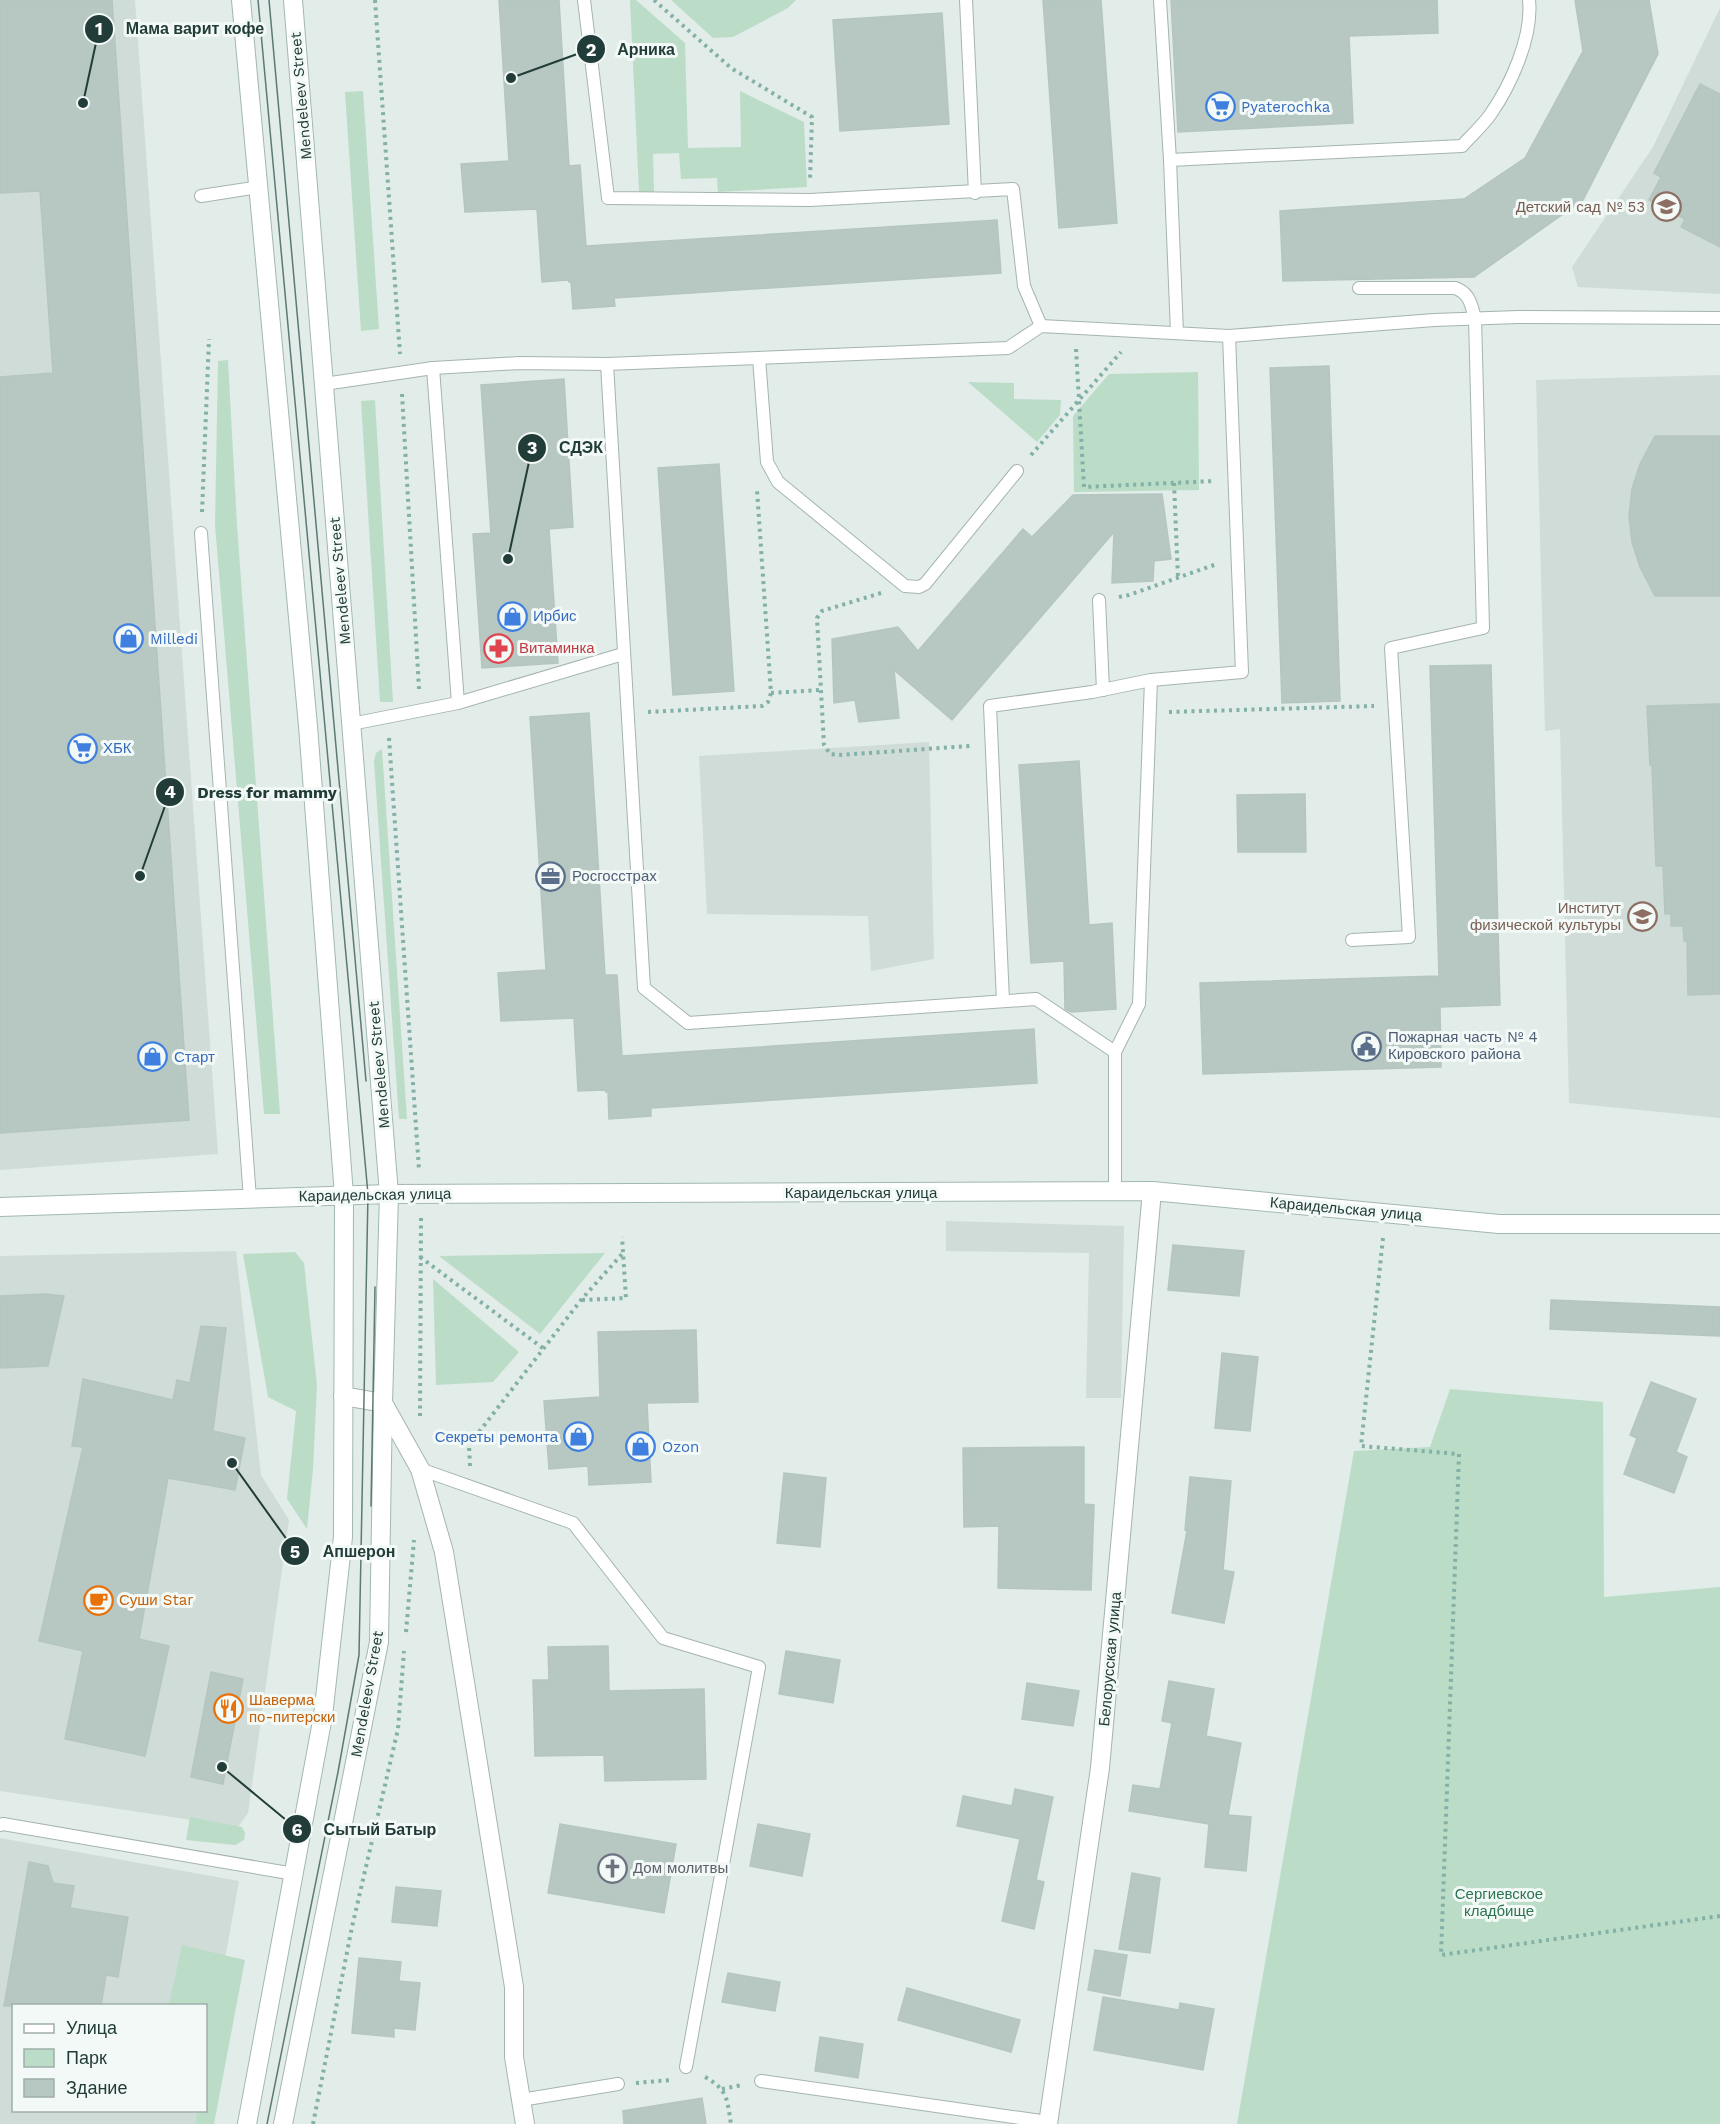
<svg xmlns="http://www.w3.org/2000/svg" width="1720" height="2124" font-family="'Work Sans',sans-serif">
	<style>
		.built { fill: #d0dcd8 }
		.green { fill: #bbddc8 }
		.building { fill: #b7c7c2; stroke: #b5c6c1; stroke-width: 1.5 }
		.lines { fill: none; stroke-linecap: round; stroke-linejoin: round }
		.lane-casing { stroke: #a5b4b1; stroke-width: 14 }
		.street-casing { stroke: #a5b4b1; stroke-width: 20 }
		.secondary-casing { stroke: #a1b8b2; stroke-width: 20 }
		.path { stroke: #83b0a7; stroke-width: 4; stroke-dasharray: 3 4.5; stroke-linecap: butt }
		.lane { stroke: #fff; stroke-width: 12 }
		.street { stroke: #fff; stroke-width: 18 }
		.secondary { stroke: #fff; stroke-width: 18 }
		.tram { stroke: #5d7975; stroke-width: 1.5 }
		.labels { text-anchor: middle; stroke-width: 6; stroke-linejoin: round; paint-order: stroke }
		.street-label { font-size: 15px; fill: #223d39; stroke: #f3f9f6 }
		.shop-label { font-size: 15px; fill: #366cbe; stroke: #f3f9f6; text-anchor: start }
		.education-label { font-size: 15px; fill: #785e54; stroke: #f3f9f6; text-anchor: end }
		.health-label { font-size: 15px; fill: #be3a42; stroke: #f3f9f6; text-anchor: start }
		.service-label { font-size: 15px; fill: #4e5e75; stroke: #f3f9f6; text-anchor: start }
		.food-label { font-size: 15px; fill: #c56008; stroke: #f3f9f6; text-anchor: start }
		.worship-label { font-size: 15px; fill: #5b616d; stroke: #f3f9f6; text-anchor: start }
		.park-label { font-size: 15px; fill: #2c7451; stroke: #f3f9f6 }
		.leader { fill: none; stroke: #223d39; stroke-width: 2 }
		.callout-dot { fill: #223d39; stroke: #f3f9f6; stroke-width: 2 }
		.mark-label { font-size: 18px; text-anchor: middle; font-weight: bold; fill: #fff }
		.callout-label { font-size: 16px; text-anchor: middle; font-weight: bold; fill: #223d39; stroke: #f3f9f6; stroke-width: 6; stroke-linejoin: round; paint-order: stroke }
	</style>
	<rect width="100%" height="100%" fill="#e2ece9"/>
	<g class="built">
		<polygon points="0,0 135,0 218,1154 0,1170"/>
		<polygon points="1720,8 1720,294 1578,287 1572,267 1653,147"/>
		<polygon points="1720,375 1720,1118 1569,1103 1560,729 1545,731 1536,380"/>
		<polygon points="929,742 934,959 871,971 868,916 707,914 699,756"/>
		<polygon points="946,1221 1124,1226 1121,1398 1086,1398 1089,1253 946,1251"/>
		<polygon points="236,1251 261,1475 289,1520 248,1813 238,1827 0,1791 0,1256"/>
		<polygon points="0,1838 239,1881 206,2065 206,2006 14,2006 14,2110 197,2111 195,2124 0,2124"/>
	</g>
	<g class="green">
		<polygon points="630,0 636,0 685,43 688,148 741,147 740,91 804,122 807,187 718,192 717,178 681,179 679,153 653,154 654,192 639,192"/>
		<polygon points="671,0 796,0 788,8 733,37 713,38"/>
		<polygon points="363,91 379,329 361,331 345,92"/>
		<polygon points="228,360 237,525 280,1114 264,1114 215,525 218,361"/>
		<polygon points="1198,372 1199,490 1074,492 1073,416 1109,374"/>
		<polygon points="968,382 1014,383 1014,399 1061,400 1060,415 1037,442"/>
		<polygon points="375,400 393,702 380,702 361,401"/>
		<polygon points="382,749 407,1119 399,1119 374,761 376,753"/>
		<polygon points="295,1252 304,1263 317,1385 313,1469 307,1529 287,1499 296,1411 268,1397 243,1254"/>
		<polygon points="605,1253 540,1334 439,1256"/>
		<polygon points="433,1279 519,1352 493,1382 436,1385"/>
		<polygon points="1450,1389 1603,1402 1604,1597 1720,1587 1720,2124 1237,2124 1354,1451 1430,1447"/>
		<polygon points="190,1817 242,1827 245,1833 244,1840 235,1845 186,1840"/>
		<polygon points="182,1945 245,1960 214,2124 195,2124 197,2111 206,2110 206,2006 169,2005"/>
	</g>
	<g class="building">
		<polygon points="0,0 112,0 189,1120 0,1133 0,377 53,373 40,191 0,193"/>
		<polygon points="499,0 559,0 569,166 580,165 586,246 997,220 1001,273 614,298 615,306 573,309 571,282 569,282 568,280 542,282 537,209 465,212 461,164 509,161"/>
		<polygon points="1043,0 1101,0 1117,223 1059,228"/>
		<polygon points="1171,0 1437,0 1438,33 1349,36 1353,123 1178,132"/>
		<polygon points="1575,0 1649,0 1658,54 1583,200 1474,277 1283,281 1280,211 1464,199 1525,158 1583,51"/>
		<polygon points="942,13 949,124 840,131 833,20"/>
		<polygon points="1700,84 1720,94 1720,247 1681,227 1685,219 1649,200 1661,177 1654,173"/>
		<polygon points="1329,366 1340,701 1282,703 1270,368"/>
		<polygon points="564,379 573,527 549,529 558,663 482,668 473,534 491,533 481,385"/>
		<polygon points="1655,436 1720,436 1720,596 1655,596 1640,567 1632,542 1629,516 1632,489 1640,464"/>
		<polygon points="719,464 734,691 673,695 658,468"/>
		<polygon points="1162,494 1171,559 1154,561 1153,581 1112,583 1114,532 952,720 894,670 899,718 859,722 855,700 834,703 832,639 898,627 918,651 1023,529 1032,537 1073,495"/>
		<polygon points="1491,665 1500,1005 1440,1007 1441,1067 1203,1074 1200,983 1439,976 1430,666"/>
		<polygon points="1720,704 1720,994 1688,995 1687,941 1684,941 1683,926 1671,926 1671,914 1665,914 1663,866 1656,866 1652,765 1650,765 1647,706"/>
		<polygon points="589,713 605,975 617,975 622,1056 1034,1029 1037,1083 651,1108 651,1116 609,1119 608,1092 606,1092 605,1090 578,1091 574,1018 501,1021 498,973 546,970 530,717"/>
		<polygon points="1079,761 1089,925 1112,923 1116,1009 1071,1012 1065,1009 1064,961 1031,963 1019,765"/>
		<polygon points="1305,794 1306,852 1238,852 1237,795"/>
		<polygon points="1173,1245 1244,1251 1239,1296 1168,1290"/>
		<polygon points="45,1294 64,1296 48,1366 0,1368 0,1296"/>
		<polygon points="1551,1300 1720,1307 1720,1336 1550,1329"/>
		<polygon points="201,1326 226,1328 213,1431 245,1438 235,1490 168,1478 139,1639 169,1646 145,1756 65,1739 83,1651 39,1641 83,1447 72,1446 83,1379 173,1400 177,1380 190,1383"/>
		<polygon points="696,1330 698,1402 647,1403 651,1482 589,1485 588,1466 549,1469 544,1401 600,1397 598,1332"/>
		<polygon points="1222,1353 1258,1357 1250,1431 1215,1428"/>
		<polygon points="1651,1382 1696,1399 1676,1452 1687,1457 1674,1493 1624,1474 1637,1438 1630,1435"/>
		<polygon points="1084,1447 1084,1504 1094,1505 1091,1590 998,1588 999,1526 964,1527 963,1448"/>
		<polygon points="784,1473 826,1478 820,1547 777,1543"/>
		<polygon points="1190,1477 1231,1481 1223,1570 1234,1572 1224,1623 1172,1613 1187,1531 1185,1530"/>
		<polygon points="608,1646 609,1691 704,1689 706,1779 605,1781 604,1755 535,1756 533,1680 549,1680 548,1647"/>
		<polygon points="786,1651 840,1660 833,1703 779,1694"/>
		<polygon points="211,1672 243,1679 223,1784 191,1777"/>
		<polygon points="1169,1681 1214,1689 1206,1736 1241,1743 1228,1815 1251,1817 1246,1871 1205,1867 1209,1824 1129,1811 1133,1785 1160,1789 1172,1723 1162,1721"/>
		<polygon points="1027,1683 1079,1691 1073,1726 1022,1719"/>
		<polygon points="1015,1789 1053,1797 1036,1880 1044,1882 1034,1929 1002,1921 1020,1839 957,1826 963,1796 1012,1806"/>
		<polygon points="560,1824 676,1844 664,1913 548,1893"/>
		<polygon points="758,1824 810,1834 802,1876 750,1866"/>
		<polygon points="29,1862 48,1866 53,1883 74,1886 70,1908 128,1917 118,1977 106,1975 101,2006 4,2006"/>
		<polygon points="1132,1873 1160,1878 1150,1953 1119,1949"/>
		<polygon points="396,1887 441,1891 437,1926 392,1922"/>
		<polygon points="1095,1950 1127,1955 1120,1996 1088,1990"/>
		<polygon points="359,1958 401,1962 399,1981 420,1983 415,2030 394,2028 394,2037 352,2033"/>
		<polygon points="728,1973 780,1982 775,2011 722,2002"/>
		<polygon points="907,1988 1020,2020 1011,2052 898,2020"/>
		<polygon points="1103,1997 1179,2010 1180,2003 1214,2009 1203,2070 1094,2050"/>
		<polygon points="820,2037 863,2044 858,2078 815,2071"/>
		<polygon points="702,2098 706,2124 624,2124 623,2111"/>
	</g>
	<g class="lines">
		<defs>
			<g id="lane">
				<polyline points="584,0 608,198 810,200 1013,189 1024,286 1041,326"/>
				<polyline points="966,0 975,193"/>
				<polyline points="1160,0 1170,160"/>
				<polyline points="201,196 259,187"/>
				<path d="M 1177,333 L 1170,160 L 1462,146 C 1471,136 1482,126 1490,115 C 1511,85 1533,36 1529,0"/>
				<polyline points="759,358 767,462 778,482 905,586 919,587 925,584 1017,471"/>
				<polyline points="607,364 644,988 688,1023 1036,999 1115,1052"/>
				<polyline points="433,368 458,703"/>
				<polyline points="324,384 433,368 519,363 607,364 1008,348 1041,326 1229,336 1434,320 1518,317 1720,318"/>
				<polyline points="201,533 250,1199"/>
				<polyline points="1099,600 1103,690"/>
				<polyline points="351,724 458,703 623,654"/>
				<path d="M 1352,940 L 1409,937 L 1391,648 L 1483,628 L 1475,318 C 1471,305 1470,293 1455,288 L 1359,288"/>
				<polyline points="1003,1001 990,706 1092,692 1151,680"/>
				<polyline points="1115,1193 1115,1052 1139,1004 1151,680 1242,672 1229,336"/>
				<polyline points="420,1469 573,1523 663,1638 759,1667 686,2067"/>
				<polyline points="0,1825 3,1824 294,1874"/>
				<polyline points="761,2081 1048,2122"/>
				<polyline points="521,2100 618,2084"/>
			</g>
			<g id="street">
				<polyline points="343,1396 383,1403 420,1469 444,1552 514,1987 514,2057 525,2124"/>
				<polyline points="1048,2124 1100,1768 1152,1191"/>
			</g>
			<g id="secondary">
				<polyline points="241,0 308,726 344,1195 343,1537 323,1716 247,2124"/>
				<polyline points="0,1207 389,1194 1152,1191 1499,1224 1720,1224"/>
				<polyline points="283,2124 379,1642 383,1403 389,1194 293,0"/>
			</g>
		</defs>
		<use href="#lane" class="lane-casing"/>
		<use href="#street" class="street-casing"/>
		<use href="#secondary" class="secondary-casing"/>
		<g class="path">
			<polyline points="375,0 400,354"/>
			<polyline points="654,0 731,68 812,117 810,180"/>
			<polyline points="1076,349 1084,487 1214,481"/>
			<polyline points="402,394 419,689"/>
			<polyline points="1031,455 1121,352"/>
			<polyline points="1174,483 1178,578"/>
			<polyline points="202,512 209,339"/>
			<polyline points="881,593 822,611 817,618 824,745 830,754 839,755 970,746"/>
			<polyline points="1119,597 1129,595 1217,564"/>
			<polyline points="771,693 820,690"/>
			<polyline points="648,712 762,706 768,702 771,693 757,490"/>
			<polyline points="1169,712 1374,706"/>
			<polyline points="389,738 419,1170"/>
			<polyline points="1383,1238 1361,1446 1459,1454 1441,1955 1720,1916"/>
			<polyline points="420,1257 544,1349"/>
			<polyline points="582,1300 626,1298 622,1237"/>
			<polyline points="420,1416 421,1217"/>
			<polyline points="470,1466 469,1445 581,1300 623,1253"/>
			<polyline points="406,1632 414,1540"/>
			<path d="M 705,2077 C 728,2090 727,2099 731,2124"/>
			<polyline points="636,2083 671,2080"/>
			<polyline points="722,2089 742,2085"/>
			<polyline points="313,2124 352,1927 398,1729 404,1651"/>
		</g>
		<use href="#lane" class="lane"/>
		<use href="#street" class="street"/>
		<use href="#secondary" class="secondary"/>
		<g class="tram">
			<polyline points="258,0 368,1194 359,1655 338,1772 267,2124"/>
			<polyline points="269,0 366,1081"/>
			<polyline points="371,1506 375,1287"/>
		</g>
	</g>
	<defs>
		<symbol id="supermarket-ring" viewBox="-11 -11 22 22"><circle r="9.5" fill="#f3f9f6" stroke="#3f7fe0" stroke-width="1.5"/><path d="M-6-5.5h2.5l.6 2H6L4.5 2H-2.5L-4.4-4H-6ZM-1.5 3.2a1.3 1.3 0 1 0 .1 0ZM3 3.2a1.3 1.3 0 1 0 .1 0Z" fill="#3f7fe0"/></symbol>
		<symbol id="school-ring" viewBox="-11 -11 22 22"><circle r="9.5" fill="#f3f9f6" stroke="#8d6e63" stroke-width="1.5"/><path d="M0-5L7-2L0 1L-7-2ZM-4 1L0 2.5L4 1V4Q0 6-4 4Z" fill="#8d6e63"/></symbol>
		<symbol id="shop-ring" viewBox="-11 -11 22 22"><circle r="9.5" fill="#f3f9f6" stroke="#3f7fe0" stroke-width="1.5"/><path d="M-5-2.5h2.3a2.7 3.5 0 0 1 5.4 0H5L5.5 6h-11ZM-1.5-2.5h3a1.5 2.3 0 0 0-3 0Z" fill="#3f7fe0"/></symbol>
		<symbol id="pharmacy-ring" viewBox="-11 -11 22 22"><circle r="9.5" fill="#f3f9f6" stroke="#e0444e" stroke-width="1.5"/><path d="M-2-6h4v4h4v4h-4v4h-4v-4h-4v-4h4Z" fill="#e0444e"/></symbol>
		<symbol id="office-ring" viewBox="-11 -11 22 22"><circle r="9.5" fill="#f3f9f6" stroke="#5c6f8a" stroke-width="1.5"/><path d="M-6-3h4V-5.5h4V-3h4V5H-6ZM-1-4.5V-3h2v-1.5ZM-6 0V1H6V0Z" fill="#5c6f8a"/></symbol>
		<symbol id="university-ring" viewBox="-11 -11 22 22"><circle r="9.5" fill="#f3f9f6" stroke="#8d6e63" stroke-width="1.5"/><path d="M0-5L7-2L0 1L-7-2ZM-4 1L0 2.5L4 1V4Q0 6-4 4Z" fill="#8d6e63"/></symbol>
		<symbol id="civic-ring" viewBox="-11 -11 22 22"><circle r="9.5" fill="#f3f9f6" stroke="#5c6f8a" stroke-width="1.5"/><path d="M-.6-6.5H3V-4.5H.6V-3L4-1V1h2V6H-6V1h2V-1L-.6-3ZM-1.2 2.5V6h2.4V2.5Z" fill="#5c6f8a"/></symbol>
		<symbol id="cafe-ring" viewBox="-11 -11 22 22"><circle r="9.5" fill="#f3f9f6" stroke="#e8710a" stroke-width="1.5"/><path d="M-5.5-4.5H6V0H3Q3 3.5 0 3.5H-2.5Q-5.5 3.5-5.5 0ZM3-3.2v2h1.7v-2ZM-6 4.5H4V6H-6Z" fill="#e8710a"/></symbol>
		<symbol id="restaurant-ring" viewBox="-11 -11 22 22"><circle r="9.5" fill="#f3f9f6" stroke="#e8710a" stroke-width="1.5"/><path d="M-5-6h1v4h1v-4h1v4h1v-4h1v5L-1.5 .5V6h-2V.5L-5-1ZM5-6V6H3V1.5H1.5Q1.5-4 5-6Z" fill="#e8710a"/></symbol>
		<symbol id="church-ring" viewBox="-11 -11 22 22"><circle r="9.5" fill="#f3f9f6" stroke="#6b7280" stroke-width="1.5"/><path d="M-1.2-6h2.4v3.5h3.3v2.4h-3.3V6h-2.4V-.1h-3.3v-2.4h3.3Z" fill="#6b7280"/></symbol>
	</defs>
	<g fill-rule="evenodd">
		<use href="#supermarket-ring" x="1204" y="90" width="33" height="33"/>
		<use href="#school-ring" x="1650" y="190" width="33" height="33"/>
		<use href="#shop-ring" x="496" y="600" width="33" height="33"/>
		<use href="#shop-ring" x="112" y="622" width="33" height="33"/>
		<use href="#pharmacy-ring" x="482" y="632" width="33" height="33"/>
		<use href="#supermarket-ring" x="66" y="732" width="33" height="33"/>
		<use href="#office-ring" x="534" y="860" width="33" height="33"/>
		<use href="#university-ring" x="1626" y="900" width="33" height="33"/>
		<use href="#civic-ring" x="1350" y="1030" width="33" height="33"/>
		<use href="#shop-ring" x="136" y="1040" width="33" height="33"/>
		<use href="#shop-ring" x="562" y="1420" width="33" height="33"/>
		<use href="#shop-ring" x="624" y="1430" width="33" height="33"/>
		<use href="#cafe-ring" x="82" y="1584" width="33" height="33"/>
		<use href="#restaurant-ring" x="212" y="1692" width="33" height="33"/>
		<use href="#church-ring" x="596" y="1852" width="33" height="33"/>
	</g>
	<g class="labels">
		<g class="street-label">
			<text transform="translate(301 96) rotate(-95)" y="5">Mendeleev Street</text>
			<text transform="translate(340 581) rotate(-95)" y="5">Mendeleev Street</text>
			<text transform="translate(379 1065) rotate(-95)" y="5">Mendeleev Street</text>
			<text x="861" y="1198">Караидельская улица</text>
			<text transform="translate(375 1195) rotate(-1)" y="5">Караидельская улица</text>
			<text transform="translate(1346 1209) rotate(5)" y="5">Караидельская улица</text>
			<text transform="translate(1110 1659) rotate(-85)" y="5">Белорусская улица</text>
			<text transform="translate(367 1694) rotate(-80)" y="5">Mendeleev Street</text>
		</g>
		<g class="shop-label">
			<text x="1241" y="112">Pyaterochka</text>
			<text x="533" y="621">Ирбис</text>
			<text x="150" y="644">Milledi</text>
			<text x="103" y="753">ХБК</text>
			<text x="174" y="1062">Старт</text>
			<text x="558" y="1442" text-anchor="end">Секреты ремонта</text>
			<text x="662" y="1452">Ozon</text>
		</g>
		<g class="education-label">
			<text x="1645" y="212">Детский сад № 53</text>
			<text x="1621" y="913">Институт<tspan x="1621" dy="17">физической культуры</tspan></text>
		</g>
		<g class="health-label">
			<text x="519" y="653">Витаминка</text>
		</g>
		<g class="service-label">
			<text x="572" y="881">Росгосстрах</text>
			<text x="1388" y="1042">Пожарная часть № 4<tspan x="1388" dy="17">Кировского района</tspan></text>
		</g>
		<g class="food-label">
			<text x="119" y="1605">Суши Star</text>
			<text x="249" y="1705">Шаверма<tspan x="249" dy="17">по-питерски</tspan></text>
		</g>
		<g class="worship-label">
			<text x="633" y="1873">Дом молитвы</text>
		</g>
		<g class="park-label">
			<text x="1499" y="1899">Сергиевское<tspan x="1499" dy="17">кладбище</tspan></text>
		</g>
	</g>
	<path class="leader" d="M83 103L99 29M511 78L591 49M508 559L532 448M140 876L170 792M232 1463L295 1551M222 1767L297 1829"/>
	<g class="callout-dot">
		<circle cx="83" cy="103" r="6"/>
		<circle cx="511" cy="78" r="6"/>
		<circle cx="508" cy="559" r="6"/>
		<circle cx="140" cy="876" r="6"/>
		<circle cx="232" cy="1463" r="6"/>
		<circle cx="222" cy="1767" r="6"/>
		<circle cx="99" cy="29" r="15"/>
		<circle cx="591" cy="49" r="15"/>
		<circle cx="532" cy="448" r="15"/>
		<circle cx="170" cy="792" r="15"/>
		<circle cx="295" cy="1551" r="15"/>
		<circle cx="297" cy="1829" r="15"/>
	</g>
	<g class="mark-label">
		<text x="99" y="35">1</text>
		<text x="591" y="56">2</text>
		<text x="532" y="454">3</text>
		<text x="170" y="798">4</text>
		<text x="295" y="1558">5</text>
		<text x="297" y="1836">6</text>
	</g>
	<g class="callout-label">
		<text x="195" y="34">Мама варит кофе</text>
		<text x="646" y="55">Арника</text>
		<text x="581" y="453">СДЭК</text>
		<text x="267" y="798">Dress for mammy</text>
		<text x="359" y="1557">Апшерон</text>
		<text x="380" y="1835">Сытый Батыр</text>
	</g>
	<rect x="12" y="2004" width="195" height="108" fill="#f3f9f6" stroke="#9faeaa" stroke-width="1.5"/>
	<rect x="24" y="2024" width="30" height="9" fill="#ffffff" stroke="#9faeaa" stroke-width="1.5"/>
	<text x="66" y="2034" font-size="18" fill="#223d39">Улица</text>
	<rect x="24" y="2049" width="30" height="18" fill="#bbddc8" stroke="#9faeaa" stroke-width="1.5"/>
	<text x="66" y="2064" font-size="18" fill="#223d39">Парк</text>
	<rect x="24" y="2079" width="30" height="18" fill="#b7c7c2" stroke="#9faeaa" stroke-width="1.5"/>
	<text x="66" y="2094" font-size="18" fill="#223d39">Здание</text>
</svg>
